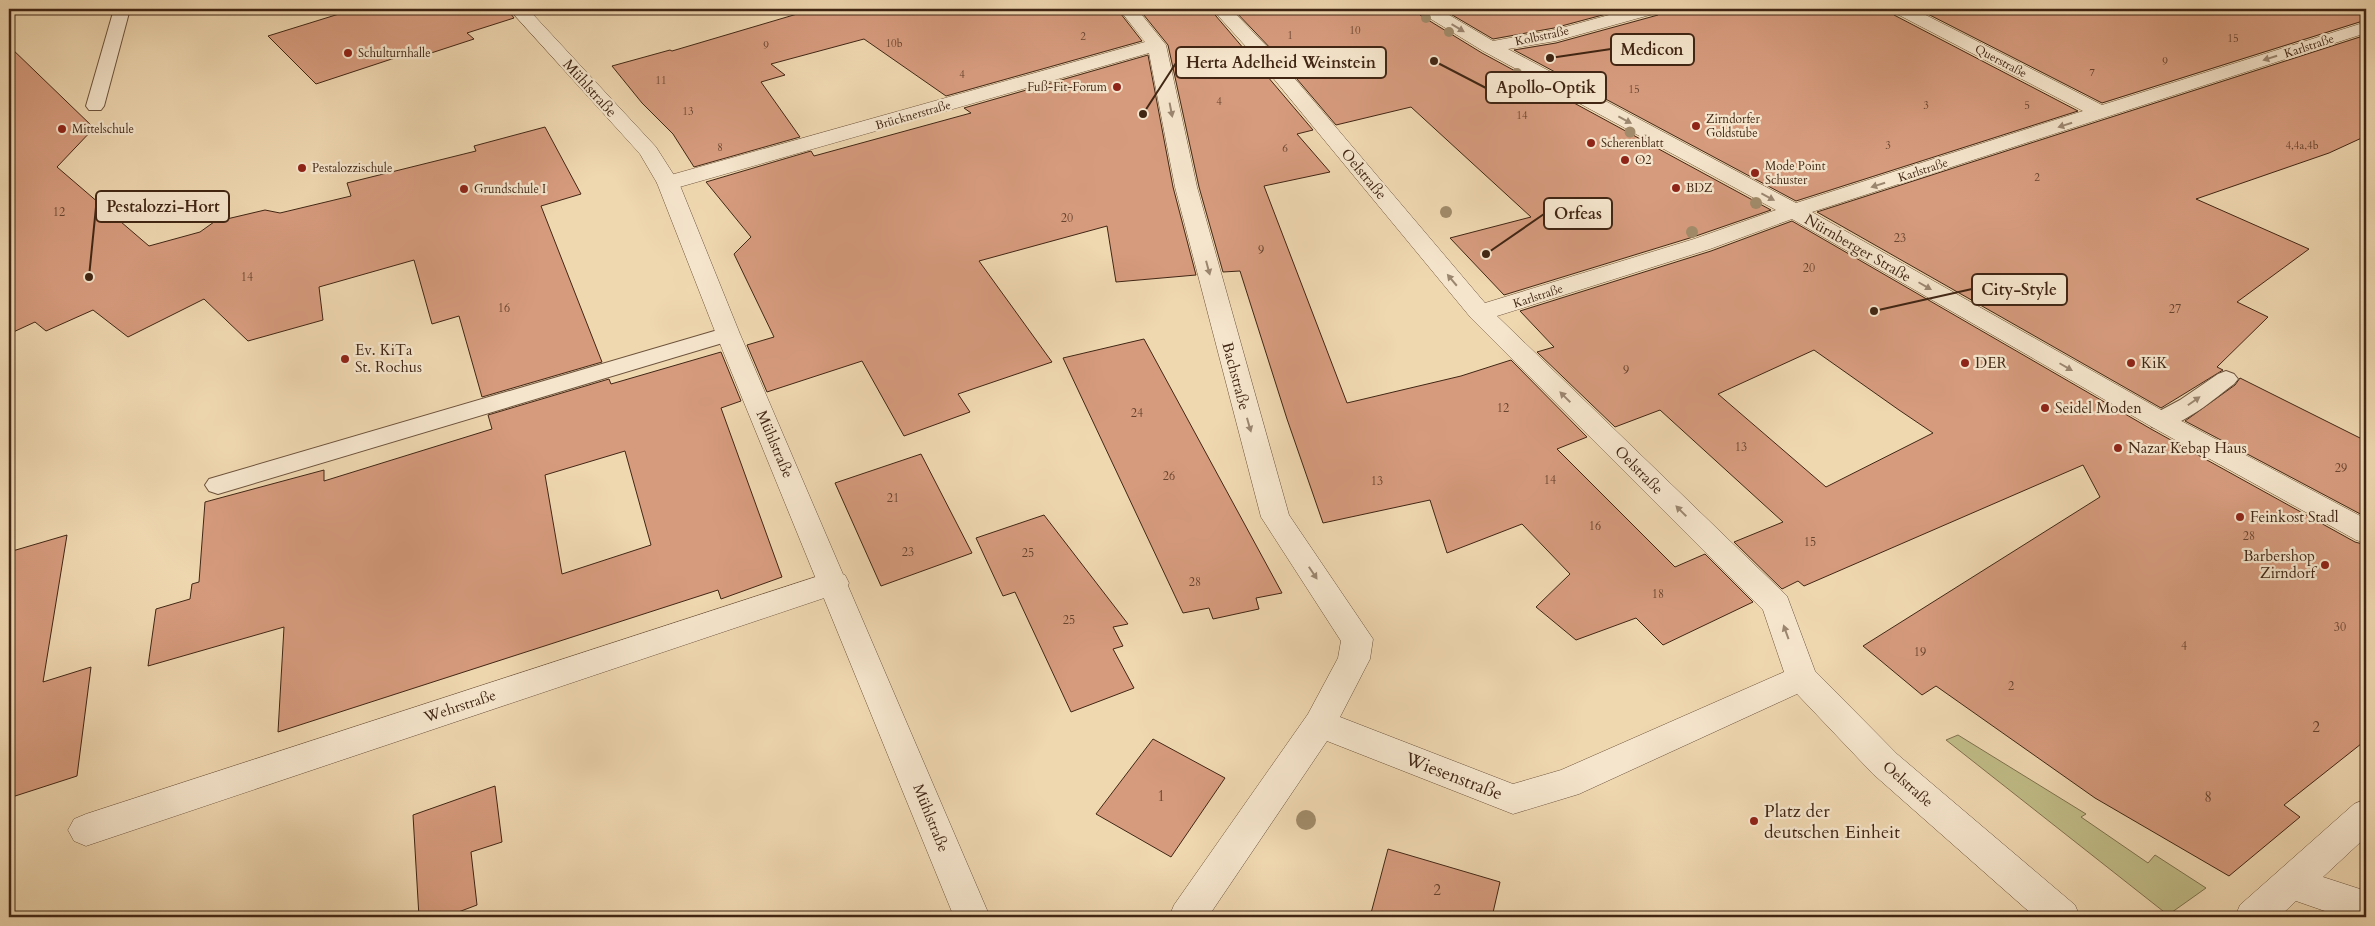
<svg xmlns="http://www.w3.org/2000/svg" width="2375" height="926" font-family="Cardo,serif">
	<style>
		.green { fill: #c0bc87; stroke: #80714e }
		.building { fill: #d69b7d; stroke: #412614; fill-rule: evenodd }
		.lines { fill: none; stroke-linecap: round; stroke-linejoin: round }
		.service-casing { stroke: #6c523b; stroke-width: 2 }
		.minor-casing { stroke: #6c523b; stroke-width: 1 }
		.tertiary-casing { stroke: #6c523b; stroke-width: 1 }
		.service { fill: #f5e5cc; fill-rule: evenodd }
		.minor { fill: #f5e5cc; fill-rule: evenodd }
		.tertiary { fill: #f5e5cc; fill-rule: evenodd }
		.tree { fill: #a18b6a }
		.oneway { fill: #9b8670 }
		.poi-dot { fill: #8f2418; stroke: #f5e5cc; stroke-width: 2 }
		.labels { text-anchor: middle; stroke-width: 4.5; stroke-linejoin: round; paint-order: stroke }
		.far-number-label { font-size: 11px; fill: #66432e }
		.far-street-label { font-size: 12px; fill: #412614; stroke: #f5e5cc }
		.far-poi-label { font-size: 12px; fill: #412614; stroke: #f5e5cc; text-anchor: start }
		.number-label { font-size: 12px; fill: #66432e }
		.street-label { font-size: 15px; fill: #412614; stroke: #f5e5cc }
		.poi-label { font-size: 15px; fill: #412614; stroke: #f5e5cc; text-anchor: start }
		.near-number-label { font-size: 15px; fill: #66432e }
		.near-street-label { font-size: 18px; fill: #412614; stroke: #f5e5cc }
		.near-poi-label { font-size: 18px; fill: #412614; stroke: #f5e5cc; text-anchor: start }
		.leader { fill: none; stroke: #412614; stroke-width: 2 }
		.callout-dot { fill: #412614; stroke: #f5e5cc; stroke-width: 2 }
		.callout { fill: #f5e5cc; stroke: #412614; stroke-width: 2 }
		.callout-label { font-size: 16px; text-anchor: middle; font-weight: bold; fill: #412614 }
	</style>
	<rect width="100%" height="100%" fill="#efd7b0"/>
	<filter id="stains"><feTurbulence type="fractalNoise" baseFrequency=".004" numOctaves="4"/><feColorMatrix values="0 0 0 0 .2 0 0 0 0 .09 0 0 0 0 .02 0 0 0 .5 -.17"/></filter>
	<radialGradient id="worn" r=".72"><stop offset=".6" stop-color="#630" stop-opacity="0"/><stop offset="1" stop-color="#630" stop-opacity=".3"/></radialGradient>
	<polygon class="green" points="1958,735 2086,814 2081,817 2148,863 2155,855 2206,888 2168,915 1946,740"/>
	<g class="building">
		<polygon points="355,9 507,9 514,18 467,33 474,39 425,55 419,50 316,84 268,36"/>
		<polygon points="814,9 1117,9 1142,41 946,96 864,39 771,64 785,75 761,82 800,137 694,167 673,134 642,103 612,66 670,50 672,51"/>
		<polygon points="1139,9 1210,9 1313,130 1297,134 1330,172 1264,186 1347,403 1461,376 1511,360 1587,437 1557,449 1675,567 1705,554 1753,602 1663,645 1636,618 1576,640 1536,607 1570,574 1522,524 1447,553 1430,500 1323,523 1287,419 1240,271 1223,272 1199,187 1168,45"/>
		<polygon points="1233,9 1416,9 1420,15 1482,53 1771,210 1693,237 1504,295 1450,238 1531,217 1411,107 1336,125 1274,52"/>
		<polygon points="1442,9 1625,9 1554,28 1493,39"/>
		<polygon points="1662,9 1890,9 1894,15 2078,111 1796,201 1514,50 1556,43 1658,15"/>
		<polygon points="1918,9 2366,9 2366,20 2102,103"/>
		<polygon points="2366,35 2366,136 2329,153 2196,199 2309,249 2237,302 2268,317 2217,367 2223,370 2161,408 1817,212"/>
		<polygon points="9,46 94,128 57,167 149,246 200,232 214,222 265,210 280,213 351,196 347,183 476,151 474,146 545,127 581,194 541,206 602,362 482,397 459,316 432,324 414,260 319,287 323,320 248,341 204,299 128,337 93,310 46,331 35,322 9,334"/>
		<polygon points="1148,55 1173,187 1196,275 1116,282 1107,226 979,261 1052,362 958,394 970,412 904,436 862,361 767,392 747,345 774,337 734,254 751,237 706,182 811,151 814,156 971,113 964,108"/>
		<path d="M 1792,221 L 2151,429 L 2355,542 L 2366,545 L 2366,740 L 2284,805 L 2300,817 L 2229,876 L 2095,798 L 1936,686 L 1922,695 L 1863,646 L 2100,497 L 2083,465 L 1804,586 L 1798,581 L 1782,589 L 1734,542 L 1783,522 L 1660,410 L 1615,427 L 1537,352 L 1554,347 L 1520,311 L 1711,251 ZM 1814,350 L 1899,410 L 1933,433 L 1826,487 L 1718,394 Z"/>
		<polygon points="1144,339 1282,593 1256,598 1259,609 1213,619 1209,608 1183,613 1063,358"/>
		<path d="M 721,352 L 741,401 L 721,408 L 782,577 L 721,599 L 718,590 L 278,732 L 284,627 L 148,666 L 156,609 L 190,599 L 192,584 L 199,582 L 205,502 L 324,470 L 324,481 L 492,429 L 488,415 L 609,379 L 611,384 ZM 625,451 L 651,545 L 562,574 L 545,475 Z"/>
		<polygon points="2240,378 2366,441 2366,517 2185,421 2235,385"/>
		<polygon points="921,454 972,553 881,586 835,483"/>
		<polygon points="1044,515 1128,624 1113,627 1123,646 1113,649 1134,688 1071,712 1015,592 1003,596 976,538"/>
		<polygon points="67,535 43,682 91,667 77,776 9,798 9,552"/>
		<polygon points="1153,739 1225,778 1171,857 1096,814"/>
		<polygon points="495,786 502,842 471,852 477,905 445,917 419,917 413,815"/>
		<polygon points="1388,849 1500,882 1492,917 1370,917"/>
	</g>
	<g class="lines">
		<defs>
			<g id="service">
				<polygon points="114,9 130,9 104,106 101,110 89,110 86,106"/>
				<polygon points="728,327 736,329 739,334 736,339 218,494 209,491 205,485 209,479"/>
				<path d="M 2226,371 L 2234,374 L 2238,379 L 2234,384 C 2215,398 2176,433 2152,427 L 2149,421 L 2152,415 L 2180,400 L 2218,374 Z"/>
			</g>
			<g id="minor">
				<polygon points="1119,9 1137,9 1166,45 1197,187 1289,515 1373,639 1370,659 1340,717 1513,784 1561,770 1784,672 1763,610 1471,318 1259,61 1212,9 1231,9 1273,53 1485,303 1694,239 1776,210 1483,51 1421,13 1418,9 1439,9 1493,41 1554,30 1631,9 1660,9 1657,13 1556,41 1508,49 1796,203 2083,111 1895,13 1892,9 1914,9 2102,105 2366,22 2366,33 1812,212 2170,415 2366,519 2366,543 2356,540 2152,427 1792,219 1710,249 1497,316 1787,596 1815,671 1897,754 2075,905 2080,917 2035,917 1873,774 1797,694 1579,794 1513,814 1327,741 1208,917 1169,917 1174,905 1308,714 1338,658 1341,641 1261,517 1175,187 1149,53 676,188 668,190 660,188 657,183 660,178 1145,42"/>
				<polygon points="834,571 845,575 849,583 845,591 86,846 74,841 68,830 74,819 86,814"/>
				<polygon points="2366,799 2366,837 2323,877 2366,891 2366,917 2342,917 2296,901 2279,917 2235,917 2240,905 2354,804"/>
			</g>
			<polygon id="tertiary" points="509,9 528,9 656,147 679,183 740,334 990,917 954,917 716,334 657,183 640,154"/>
		</defs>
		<use href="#service" class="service-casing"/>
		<use href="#minor" class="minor-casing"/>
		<use href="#tertiary" class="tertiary-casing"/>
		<use href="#service" class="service"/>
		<use href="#minor" class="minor"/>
		<use href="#tertiary" class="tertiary"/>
	</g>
	<g class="tree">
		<circle cx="1426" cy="18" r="5"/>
		<circle cx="1449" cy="32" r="5"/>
		<circle cx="1517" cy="73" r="5"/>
		<circle cx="1630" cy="132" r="5.5"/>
		<circle cx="1645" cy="140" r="5.5"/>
		<circle cx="1756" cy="203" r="6"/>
		<circle cx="1446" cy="212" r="6"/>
		<circle cx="1692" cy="232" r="6"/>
		<circle cx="1306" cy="820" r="10"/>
	</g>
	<defs><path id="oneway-solid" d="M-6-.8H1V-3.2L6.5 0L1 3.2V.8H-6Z" transform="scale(1.25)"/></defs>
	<g class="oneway">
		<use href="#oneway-solid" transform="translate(1458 28) rotate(31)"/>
		<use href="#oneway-solid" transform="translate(2270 58) rotate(162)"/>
		<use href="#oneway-solid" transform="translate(1171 110) rotate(79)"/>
		<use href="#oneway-solid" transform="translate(1625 120) rotate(28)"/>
		<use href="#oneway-solid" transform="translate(2065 125) rotate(162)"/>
		<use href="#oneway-solid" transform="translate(1878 185) rotate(162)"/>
		<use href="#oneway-solid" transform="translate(1768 197) rotate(28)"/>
		<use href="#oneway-solid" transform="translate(1208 268) rotate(75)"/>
		<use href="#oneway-solid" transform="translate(1452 280) rotate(-130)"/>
		<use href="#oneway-solid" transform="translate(1925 286) rotate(30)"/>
		<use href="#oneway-solid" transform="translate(2066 367) rotate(30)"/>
		<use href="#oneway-solid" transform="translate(1565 397) rotate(-135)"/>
		<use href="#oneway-solid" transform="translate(2194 401) rotate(-35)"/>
		<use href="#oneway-solid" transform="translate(1249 425) rotate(74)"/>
		<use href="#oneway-solid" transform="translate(1681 511) rotate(-135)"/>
		<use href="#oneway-solid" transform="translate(1313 573) rotate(56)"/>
		<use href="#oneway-solid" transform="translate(1786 632) rotate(-110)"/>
	</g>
	<g class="poi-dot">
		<circle cx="348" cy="53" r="5"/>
		<circle cx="1117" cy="87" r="5"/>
		<circle cx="1696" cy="126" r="5"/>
		<circle cx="62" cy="129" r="5"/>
		<circle cx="1591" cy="143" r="5"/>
		<circle cx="1625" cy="160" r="5"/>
		<circle cx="302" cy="168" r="5"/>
		<circle cx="1755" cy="173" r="5"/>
		<circle cx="1676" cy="188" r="5"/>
		<circle cx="464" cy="189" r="5"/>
		<circle cx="345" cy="359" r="5"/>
		<circle cx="1965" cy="363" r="5"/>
		<circle cx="2131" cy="363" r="5"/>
		<circle cx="2045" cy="408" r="5"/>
		<circle cx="2118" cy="448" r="5"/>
		<circle cx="2240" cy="517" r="5"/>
		<circle cx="2325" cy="565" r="5"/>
		<circle cx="1754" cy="821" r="5"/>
	</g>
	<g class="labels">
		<g class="far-number-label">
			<text x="1355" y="34">10</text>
			<text x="1290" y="39">1</text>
			<text x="1083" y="40">2</text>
			<text x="2233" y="42">15</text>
			<text x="894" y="47">10b</text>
			<text x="766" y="49">9</text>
			<text x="2165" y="65">9</text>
			<text x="2092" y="76">7</text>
			<text x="962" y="78">4</text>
			<text x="661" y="84">11</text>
			<text x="1634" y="93">15</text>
			<text x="1219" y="105">4</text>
			<text x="1926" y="109">3</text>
			<text x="2027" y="109">5</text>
			<text x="688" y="115">13</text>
			<text x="1522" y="119">14</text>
			<text x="1888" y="149">3</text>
			<text x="2302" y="149">4,4a,4b</text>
			<text x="720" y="151">8</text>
			<text x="1285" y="152">6</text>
			<text x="2037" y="181">2</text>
		</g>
		<g class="far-street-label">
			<text transform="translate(1542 36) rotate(-12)" y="4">Kolbstraße</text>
			<text transform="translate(2309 46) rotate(-18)" y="4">Karlstraße</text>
			<text transform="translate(2001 61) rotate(28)" y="4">Querstraße</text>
			<text transform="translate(913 115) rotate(-16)" y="4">Brücknerstraße</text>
			<text transform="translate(1923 170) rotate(-18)" y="4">Karlstraße</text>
			<text transform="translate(1538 296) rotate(-18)" y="4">Karlstraße</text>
		</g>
		<g class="far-poi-label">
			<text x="358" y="57">Schulturnhalle</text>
			<text x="1107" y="91" text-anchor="end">Fuß-Fit-Forum</text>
			<text x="1706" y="123">Zirndorfer<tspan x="1706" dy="14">Goldstube</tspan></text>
			<text x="72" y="133">Mittelschule</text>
			<text x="1601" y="147">Scherenblatt</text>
			<text x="1635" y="164">O2</text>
			<text x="1765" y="170">Mode Point<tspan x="1765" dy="14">Schuster</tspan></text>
			<text x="312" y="172">Pestalozzischule</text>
			<text x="1686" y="192">BDZ</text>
			<text x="474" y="193">Grundschule I</text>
		</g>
		<g class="number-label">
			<text x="59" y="216">12</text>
			<text x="1067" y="222">20</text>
			<text x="1900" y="242">23</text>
			<text x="1261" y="254">9</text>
			<text x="1809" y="272">20</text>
			<text x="247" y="281">14</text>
			<text x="504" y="312">16</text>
			<text x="2175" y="313">27</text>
			<text x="1626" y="374">9</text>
			<text x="1503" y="412">12</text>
			<text x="1137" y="417">24</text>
			<text x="1741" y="451">13</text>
			<text x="2341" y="472">29</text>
			<text x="1169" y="480">26</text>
			<text x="1550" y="484">14</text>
			<text x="1377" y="485">13</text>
			<text x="893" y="502">21</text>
			<text x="1595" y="530">16</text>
			<text x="2249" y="540">28</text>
			<text x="1810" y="546">15</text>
			<text x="908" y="556">23</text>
			<text x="1028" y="557">25</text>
			<text x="1195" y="586">28</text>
			<text x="1658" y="598">18</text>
			<text x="1069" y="624">25</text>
			<text x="2340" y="631">30</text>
			<text x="2184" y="650">4</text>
			<text x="1920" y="656">19</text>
			<text x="2011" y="690">2</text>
		</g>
		<g class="street-label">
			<text transform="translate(590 88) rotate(48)" y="5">Mühlstraße</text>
			<text transform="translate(1364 174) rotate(50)" y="5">Oelstraße</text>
			<text transform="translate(1858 248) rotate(30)" y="5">Nürnberger Straße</text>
			<text transform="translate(1236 376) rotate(75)" y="5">Bachstraße</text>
			<text transform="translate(775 444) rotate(67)" y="5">Mühlstraße</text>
			<text transform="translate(1639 470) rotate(45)" y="5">Oelstraße</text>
			<text transform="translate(460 706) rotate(-18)" y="5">Wehrstraße</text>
			<text transform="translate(1908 784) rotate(41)" y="5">Oelstraße</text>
			<text transform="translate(931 818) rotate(68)" y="5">Mühlstraße</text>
		</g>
		<g class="poi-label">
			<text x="355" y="355">Ev. KiTa<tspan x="355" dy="17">St. Rochus</tspan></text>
			<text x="1975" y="368">DER</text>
			<text x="2141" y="368">KiK</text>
			<text x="2055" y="413">Seidel Moden</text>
			<text x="2128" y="453">Nazar Kebap Haus</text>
			<text x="2250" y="522">Feinkost Stadl</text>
			<text x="2315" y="561" text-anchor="end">Barbershop<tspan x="2315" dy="17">Zirndorf</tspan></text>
		</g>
		<g class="near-number-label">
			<text x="2316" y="732">2</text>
			<text x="1161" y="801">1</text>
			<text x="2208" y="802">8</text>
			<text x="1437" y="895">2</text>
		</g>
		<g class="near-street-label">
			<text transform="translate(1454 776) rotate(21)" y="6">Wiesenstraße</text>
		</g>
		<g class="near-poi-label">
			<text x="1764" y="817">Platz der<tspan x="1764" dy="21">deutschen Einheit</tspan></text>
		</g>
	</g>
	<path class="leader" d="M1550 58L1611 49M1143 114L1176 63M1434 61L1486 88M89 277L96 207M1486 254L1544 214M1874 311L1972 289"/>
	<g class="callout-dot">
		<circle cx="1550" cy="58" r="5"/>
		<circle cx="1143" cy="114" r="5"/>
		<circle cx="1434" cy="61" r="5"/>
		<circle cx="89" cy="277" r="5"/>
		<circle cx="1486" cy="254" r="5"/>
		<circle cx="1874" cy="311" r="5"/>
	</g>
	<g class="callout">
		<rect x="1611" y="34" width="83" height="31" rx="5"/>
		<rect x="1176" y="47" width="210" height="31" rx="5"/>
		<rect x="1486" y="72" width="120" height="31" rx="5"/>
		<rect x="96" y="191" width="133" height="31" rx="5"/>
		<rect x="1544" y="198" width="68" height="31" rx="5"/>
		<rect x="1972" y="274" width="95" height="31" rx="5"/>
	</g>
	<g class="callout-label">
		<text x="1652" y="55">Medicon</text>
		<text x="1281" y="68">Herta Adelheid Weinstein</text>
		<text x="1546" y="93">Apollo-Optik</text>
		<text x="163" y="212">Pestalozzi-Hort</text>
		<text x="1578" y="219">Orfeas</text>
		<text x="2019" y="295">City-Style</text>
	</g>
	<rect width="2375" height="926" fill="none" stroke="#efd7b0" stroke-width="30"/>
	<rect x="10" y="10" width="2355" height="906" fill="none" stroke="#412614" stroke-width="2.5"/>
	<rect x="15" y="15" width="2345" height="896" fill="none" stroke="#412614"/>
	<rect width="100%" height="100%" filter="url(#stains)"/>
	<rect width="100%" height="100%" fill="url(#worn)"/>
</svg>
